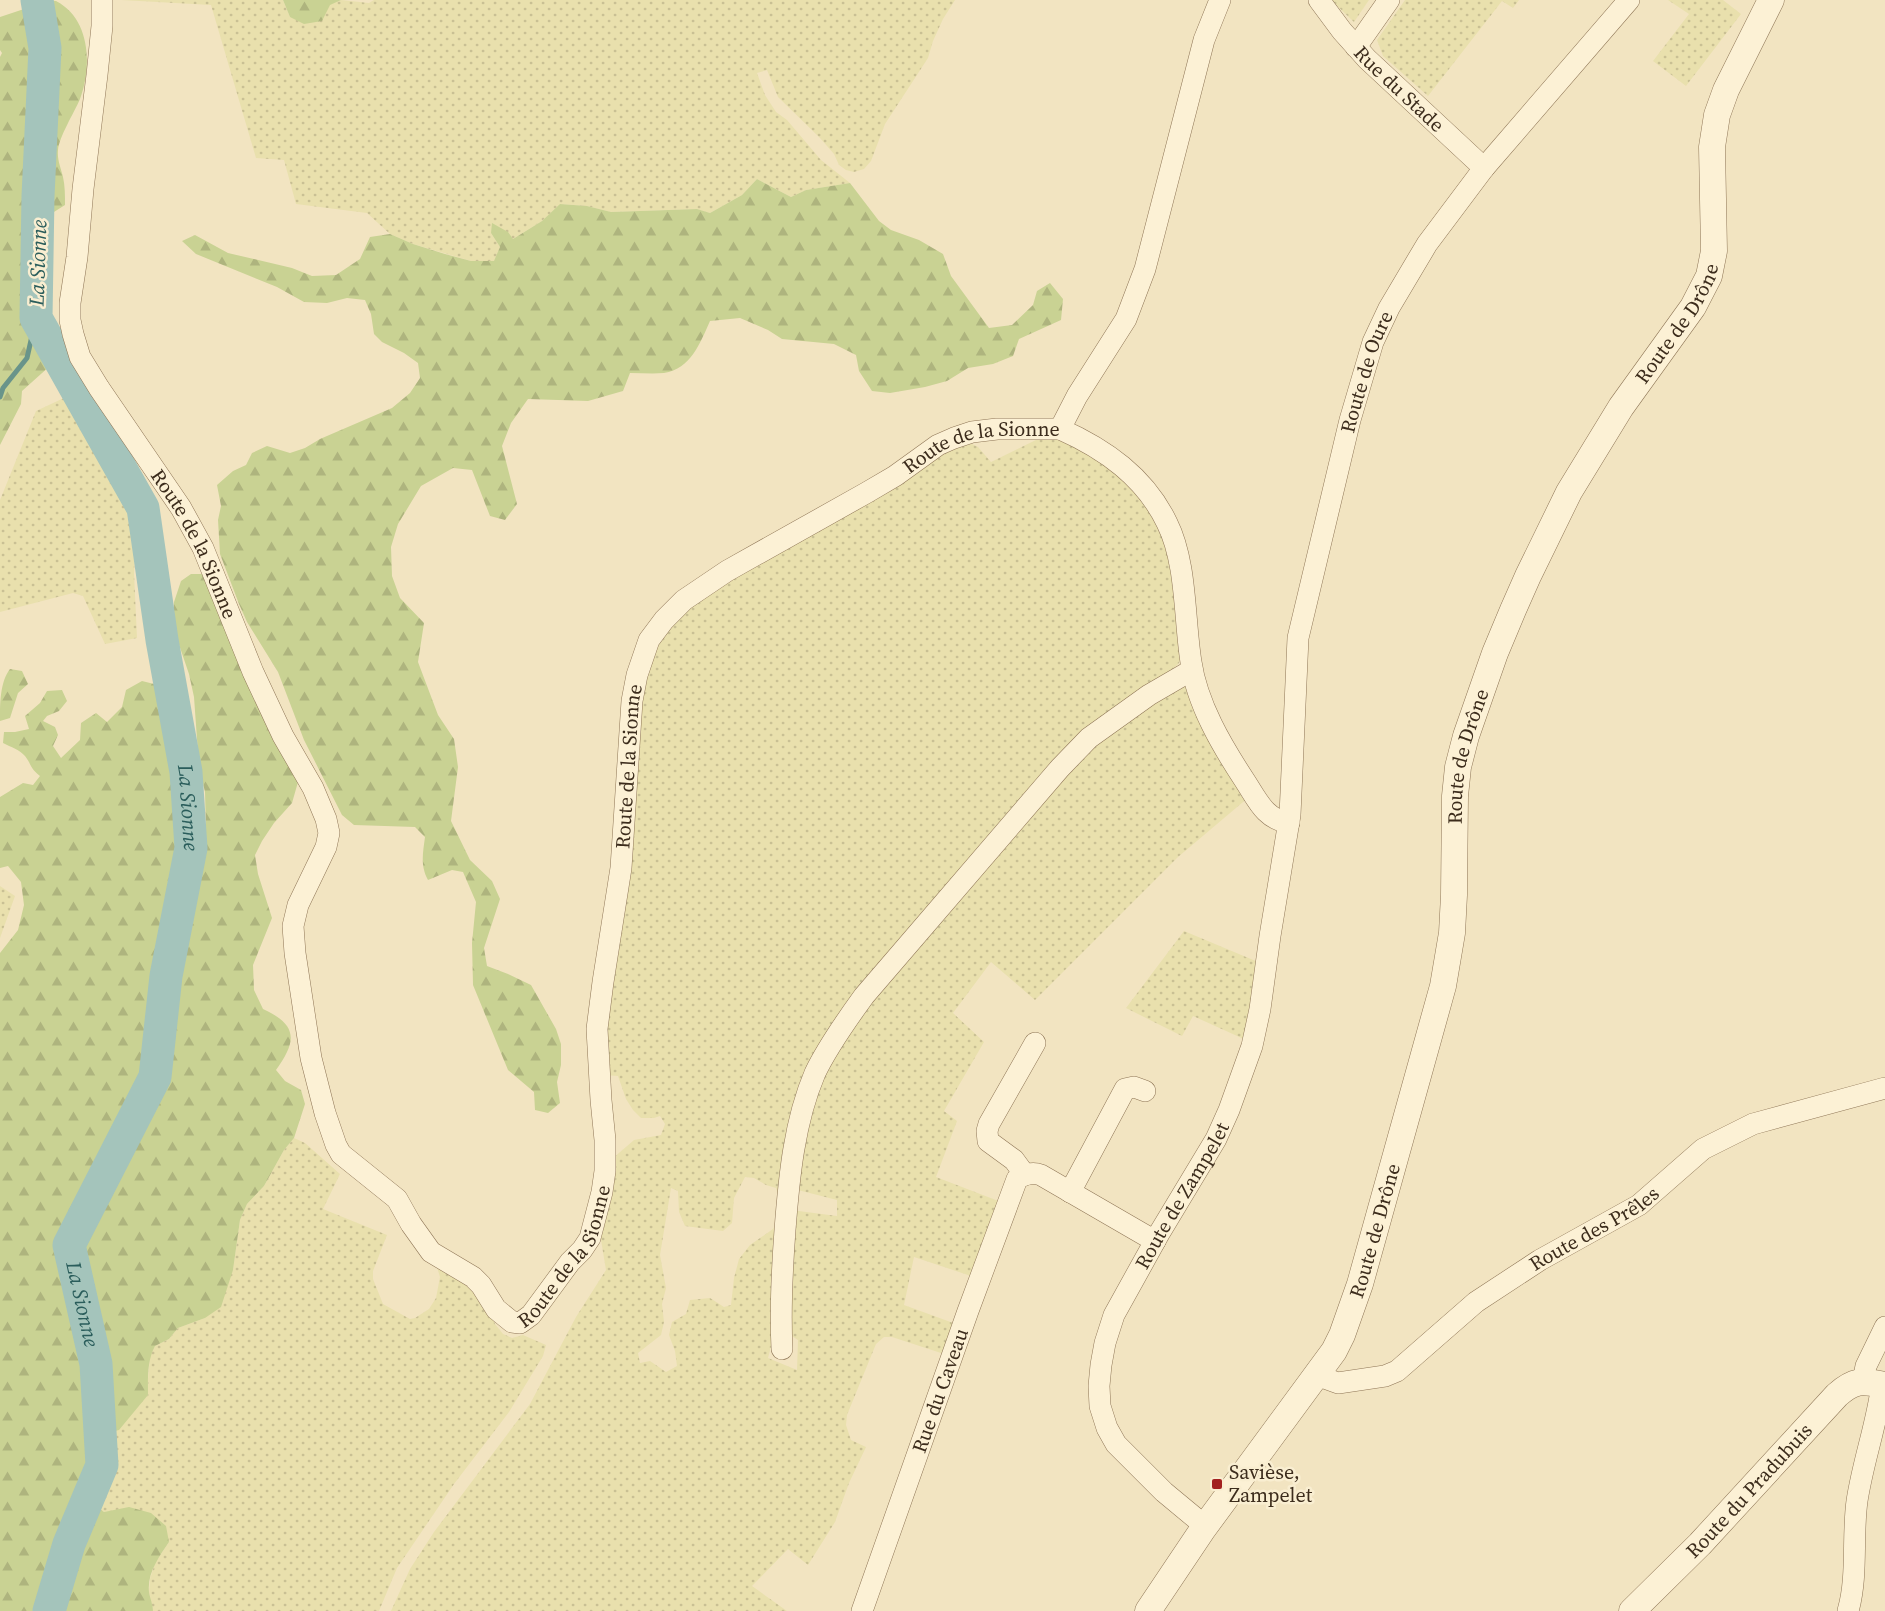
<svg xmlns="http://www.w3.org/2000/svg" width="1885" height="1611" font-family="'Source Serif 4',serif">
	<style>
		.farmland { fill: url(#farmland-dots); fill-rule: evenodd }
		.forest { fill: url(#forest-firs) }
		.lines { fill: none; stroke-linecap: round; stroke-linejoin: round }
		.stream { stroke: #69948a; stroke-width: 5 }
		.river { stroke: #a4c4bb; stroke-width: 33 }
		.minor-casing { stroke: #8e7556; stroke-width: 22 }
		.tertiary-casing { stroke: #8e7556; stroke-width: 27 }
		.minor { stroke: #fcf1d5; stroke-width: 21 }
		.tertiary { stroke: #fcf1d5; stroke-width: 26 }
		.poi-dot { fill: #a32120; stroke: #f9eed1; stroke-width: 2 }
		.labels { text-anchor: middle; stroke-width: 5; stroke-linejoin: round; paint-order: stroke }
		.street-label { font-size: 20px; fill: #3c2c1c; stroke: #f9eed1 }
		.poi-label { font-size: 20px; fill: #3c2c1c; stroke: #f9eed1; text-anchor: start }
		.water-label { font-size: 21px; font-style: italic; fill: #2a5d5b; stroke: #f9eed1 }
	</style>
	<defs>
		<pattern id="farmland-dots" width="8" height="8" patternUnits="userSpaceOnUse" patternTransform="scale(1.5)"><rect width="8" height="8" fill="#e9e0ad"/><path d="M2 2h.1M6 6h.1" fill="none" stroke="#c9c094" stroke-width="1.8" stroke-linecap="round"/></pattern>
		<pattern id="forest-firs" width="22" height="20" patternUnits="userSpaceOnUse" patternTransform="scale(1.5)"><rect width="22" height="20" fill="#c9d293"/><path d="M5 1l3.5 6h-7zM16 11l3.5 6h-7z" fill="#aeb47e"/></pattern>
	</defs>
	<rect width="100%" height="100%" fill="#f2e4c1"/>
	<g class="farmland">
		<polygon points="121,0 283,0 290,17 341,0 369,3 374,0 955,0 943,19 933,41 928,58 885,124 871,161 864,169 854,172 846,170 839,165 834,154 820,138 778,97 767,70 757,73 765,95 776,112 787,120 821,160 850,183 806,190 791,197 757,179 742,195 710,213 696,209 611,212 587,206 561,204 542,221 513,239 491,233 500,247 495,261 471,261 413,244 390,234 367,213 296,204 284,160 256,158 211,5"/>
		<polygon points="1331,0 1369,0 1354,22"/>
		<polygon points="1405,0 1519,0 1513,8 1502,1 1428,96 1383,56 1377,40"/>
		<polygon points="1668,0 1723,0 1741,14 1686,86 1653,61 1689,14"/>
		<polygon points="66,397 137,517 134,573 137,638 105,644 83,596 73,593 0,612 0,500 36,411"/>
		<path d="M 1057,434 L 1068,438 L 1092,451 L 1142,495 L 1160,522 L 1172,555 L 1183,644 L 1182,654 L 1179,663 L 1166,676 L 1094,727 L 1062,758 L 876,976 L 826,1043 L 812,1071 L 796,1119 L 782,1223 L 776,1328 L 768,1358 L 797,1370 L 798,1340 L 784,1331 L 785,1264 L 791,1210 L 837,1216 L 837,1200 L 794,1189 L 802,1134 L 811,1098 L 821,1071 L 839,1040 L 869,996 L 944,912 L 949,912 L 964,893 L 960,888 L 1090,745 L 1183,685 L 1188,685 L 1204,719 L 1249,797 L 1178,857 L 1035,1000 L 991,962 L 953,1013 L 984,1042 L 944,1111 L 957,1121 L 936,1177 L 1001,1202 L 971,1276 L 914,1257 L 904,1305 L 956,1324 L 944,1354 L 892,1337 L 884,1337 L 876,1344 L 847,1415 L 846,1425 L 851,1440 L 866,1447 L 849,1483 L 835,1522 L 808,1565 L 788,1549 L 752,1586 L 787,1611 L 391,1611 L 410,1569 L 434,1532 L 530,1404 L 576,1317 L 606,1270 L 600,1234 L 606,1216 L 612,1159 L 634,1140 L 661,1135 L 665,1124 L 660,1116 L 654,1118 L 641,1118 L 633,1110 L 626,1099 L 618,1076 L 604,1075 L 608,985 L 623,903 L 630,821 L 638,692 L 643,671 L 651,650 L 666,625 L 681,607 L 697,595 L 851,508 L 948,447 L 957,444 L 970,443 L 978,447 L 991,462 L 1044,436 ZM 745,1177 L 754,1178 L 766,1185 L 776,1188 L 782,1204 L 781,1215 L 773,1229 L 750,1245 L 739,1259 L 734,1278 L 731,1305 L 724,1307 L 710,1298 L 690,1300 L 686,1314 L 672,1322 L 669,1335 L 675,1351 L 677,1366 L 666,1372 L 650,1361 L 640,1363 L 638,1353 L 661,1335 L 664,1322 L 662,1304 L 666,1288 L 660,1255 L 671,1188 L 678,1191 L 679,1212 L 685,1226 L 723,1231 L 732,1223 L 734,1198 Z"/>
		<polygon points="0,886 15,896 0,938"/>
		<polygon points="1184,931 1258,962 1246,1040 1193,1016 1182,1036 1126,1008"/>
		<polygon points="294,1138 305,1143 340,1174 323,1209 387,1235 373,1271 373,1279 383,1304 410,1319 415,1318 429,1309 436,1298 440,1277 436,1264 477,1290 489,1307 495,1324 503,1334 512,1338 523,1335 546,1345 543,1356 509,1412 454,1484 397,1568 379,1611 153,1611 149,1592 150,1579 155,1563 169,1542 115,1511 104,1512 82,1496 84,1475 93,1465 98,1435 148,1395 148,1379 150,1355 155,1346 169,1339 178,1328 205,1318 233,1270 240,1220 247,1204 264,1186 284,1150"/>
	</g>
	<g class="forest">
		<path d="M 29,0 C 36,0 50,0 56,1 C 91,19 92,67 80,99 C 74,113 59,137 58,150 C 57,160 61,168 63,177 C 65,186 65,195 65,205 L 46,217 L 25,268 L 23,293 L 29,304 L 32,321 L 51,365 L 22,391 L 21,404 L 0,445 L 0,57 L 2,53 L 0,50 L 0,17 L 27,8 Z"/>
		<polygon points="283,0 341,0 330,5 322,21 304,24 290,17"/>
		<path d="M 757,179 L 791,197 L 806,190 L 850,183 L 879,221 L 891,230 L 919,240 L 943,254 L 951,276 L 989,328 L 1012,325 L 1033,305 L 1037,291 L 1050,283 L 1063,299 L 1061,320 L 1019,339 L 1013,356 L 993,364 L 968,368 L 947,381 L 925,387 L 890,393 L 872,391 L 859,371 L 856,355 L 834,344 L 782,339 L 768,330 L 740,318 L 710,321 C 700,343 691,369 664,373 C 653,374 641,373 630,373 L 623,391 L 588,401 L 528,399 L 511,423 L 502,446 L 517,504 L 505,520 L 490,516 L 472,470 L 453,468 L 421,486 L 398,524 L 391,547 L 392,576 L 400,598 L 424,623 L 418,662 L 438,715 L 454,739 L 458,767 L 451,821 L 470,860 L 492,881 L 500,899 L 484,948 L 487,966 L 508,974 L 531,985 L 556,1029 L 561,1044 L 561,1065 L 557,1082 L 560,1103 L 548,1113 L 535,1110 L 534,1092 L 508,1070 L 473,985 L 472,943 L 476,902 L 463,872 L 452,870 L 428,880 C 420,865 423,853 425,837 L 415,827 L 354,825 L 342,815 L 304,740 L 278,672 L 247,622 L 239,604 L 220,554 L 218,520 L 221,506 L 217,485 L 233,471 L 246,465 L 252,453 L 267,446 L 290,453 L 305,448 L 320,439 L 392,408 L 410,393 L 420,378 L 418,363 L 404,353 L 382,342 L 374,334 L 371,314 L 365,300 L 347,298 L 327,303 L 304,302 L 277,287 L 196,254 L 182,241 L 195,235 L 228,253 L 292,268 L 312,276 L 336,275 L 360,259 L 370,237 L 390,234 L 413,244 L 445,254 L 471,261 L 494,261 L 500,247 L 491,233 L 492,223 L 508,232 L 513,239 L 542,221 L 560,204 L 587,206 L 611,212 L 697,209 L 710,213 L 742,195 Z"/>
		<path d="M 191,574 L 203,574 L 298,782 L 292,803 L 274,823 L 262,841 L 255,855 L 258,874 L 272,918 L 253,965 L 254,990 L 263,1009 C 298,1025 297,1041 276,1070 L 285,1081 L 301,1090 L 305,1104 L 294,1138 L 284,1150 L 264,1186 L 247,1204 L 240,1220 L 233,1270 L 221,1307 L 205,1318 L 178,1328 L 169,1339 L 155,1346 C 147,1361 148,1378 148,1395 L 119,1430 L 99,1435 L 103,1447 L 93,1465 L 84,1475 L 82,1496 L 104,1512 L 129,1507 L 151,1513 L 166,1526 L 169,1542 C 159,1557 147,1573 149,1592 C 150,1598 153,1605 153,1611 L 0,1611 L 0,953 L 18,930 L 24,905 L 21,882 L 8,866 L 0,868 L 0,797 L 23,783 L 33,785 L 40,776 C 29,767 32,765 25,756 C 20,750 11,747 3,743 L 4,732 L 15,732 L 29,729 L 25,716 L 40,703 L 47,691 L 62,690 L 67,701 L 59,711 L 47,716 L 43,721 L 55,727 L 58,735 L 53,746 L 61,758 L 80,740 L 81,723 L 96,713 L 107,722 L 122,707 L 126,690 L 142,681 L 158,685 L 167,703 L 178,785 L 184,798 L 182,832 L 187,842 L 203,840 L 206,829 L 205,792 L 199,767 L 194,697 L 189,674 L 173,627 L 174,602 L 181,581 Z"/>
		<path d="M 10,669 L 22,671 L 28,684 L 18,693 L 10,718 L 0,721 C 0,703 0,682 10,669 Z"/>
	</g>
	<g class="lines">
		<polyline class="stream" points="0,397 3,388 27,358 36,318"/>
		<path class="river" id="s1" d="M 37,0 L 45,48 L 38,196 L 36,318 L 143,508 L 162,640 L 186,772 L 191,848 L 166,976 L 155,1077 L 69,1245 L 96,1364 L 102,1465 L 69,1544 L 49,1611"/>
		<defs>
			<g id="minor">
				<path id="s2" d="M 102,0 L 102,26 L 97,75 L 83,189 L 77,257 L 70,303 L 70,320 L 73,334 L 80,357 L 99,388 L 181,508 L 203,548 L 253,672 L 283,736 L 313,788 L 326,819 L 329,833 L 326,847 L 298,905 L 293,926 L 295,953 L 311,1058 L 325,1113 L 336,1145 L 341,1154 L 397,1199 L 411,1224 L 431,1252 L 473,1277 L 481,1285 L 496,1309 L 512,1322 L 520,1323 L 531,1315 L 570,1262 L 582,1250 L 590,1238 L 602,1192 L 605,1171 L 605,1140 L 601,1100 L 597,1029 L 603,982 L 621,868 L 632,701 L 637,675 L 649,640 L 664,620 L 684,600 L 727,571 L 866,493 L 895,476 L 938,445 L 954,438 L 972,432 L 997,429 L 1060,429 L 1077,396 L 1126,319 L 1145,269 L 1204,40 L 1220,0"/>
				<path id="s3" d="M 1319,0 L 1342,31 L 1367,59 L 1484,168"/>
				<polyline points="1356,47 1389,0"/>
				<path d="M 1060,429 C 1105,449 1145,477 1167,523 C 1187,563 1184,618 1191,662 C 1197,704 1222,746 1245,781 C 1258,801 1265,819 1289,823"/>
				<polyline points="1025,1175 1014,1160 988,1141 987,1131 989,1124 1035,1043"/>
				<polyline points="1070,1192 1125,1089 1134,1087 1145,1091"/>
				<path d="M 782,1349 C 780,1309 782,1270 785,1230 C 789,1178 794,1122 815,1073 C 827,1048 848,1018 864,996 L 1060,768 L 1089,738 L 1149,695 L 1192,670"/>
				<path id="s4" d="M 1316,1375 L 1338,1383 L 1385,1376 L 1397,1371 L 1476,1302 L 1540,1260 L 1639,1205 L 1703,1149 L 1753,1124 L 1885,1088"/>
				<polyline points="1863,1381 1866,1366 1885,1327"/>
				<path id="s5" d="M 1205,1526 L 1164,1492 L 1116,1444 L 1107,1428 L 1100,1406 L 1099,1386 L 1101,1365 L 1105,1343 L 1114,1315 L 1160,1232 L 1216,1139 L 1229,1110 L 1252,1046 L 1260,1009 L 1270,936 L 1290,815 L 1298,638 L 1350,420 L 1373,342 L 1389,308 L 1427,244 L 1484,168 L 1629,0"/>
				<path id="s6" d="M 862,1611 L 968,1311 L 1017,1179 C 1024,1174 1033,1172 1041,1175 L 1155,1241"/>
				<path d="M 1848,1611 C 1858,1576 1852,1537 1857,1501 C 1863,1461 1877,1424 1882,1384"/>
			</g>
			<g id="tertiary">
				<path id="s7" d="M 1148,1611 L 1203,1529 L 1334,1351 L 1342,1335 L 1360,1284 L 1443,986 L 1452,933 L 1454,895 L 1455,796 L 1458,767 L 1466,736 L 1495,653 L 1513,610 L 1528,576 L 1569,492 L 1621,407 L 1693,307 L 1709,276 L 1714,251 L 1712,147 L 1717,115 L 1726,90 L 1771,0"/>
				<path id="s8" d="M 1632,1611 L 1700,1544 L 1837,1395 C 1855,1379 1862,1381 1885,1385"/>
			</g>
		</defs>
		<use href="#minor" class="minor-casing"/>
		<use href="#tertiary" class="tertiary-casing"/>
		<use href="#minor" class="minor"/>
		<use href="#tertiary" class="tertiary"/>
	</g>
	<rect class="poi-dot" x="1211" y="1478" width="12" height="12" rx="3"/>
	<g class="labels">
		<g class="street-label">
			<text dy="7" stroke="none"><textPath href="#s3" startOffset="120">Rue du Stade</textPath></text>
			<text dy="7" stroke="none"><textPath href="#s7" startOffset="1419">Route de Drône</textPath></text>
			<text dy="7" stroke="none"><textPath href="#s5" startOffset="1245">Route de Oure</textPath></text>
			<text dy="7" stroke="none"><textPath href="#s2" startOffset="2595">Route de la Sionne</textPath></text>
			<text dy="7" stroke="none"><textPath href="#s2" startOffset="580">Route de la Sionne</textPath></text>
			<text dy="7" stroke="none"><textPath href="#s7" startOffset="933">Route de Drône</textPath></text>
			<text dy="7" stroke="none"><textPath href="#s2" startOffset="2073">Route de la Sionne</textPath></text>
			<text dy="7" stroke="none"><textPath href="#s5" startOffset="393">Route de Zampelet</textPath></text>
			<text dy="7" stroke="none"><textPath href="#s4" startOffset="328">Route des Prêles</textPath></text>
			<text dy="7" stroke="none"><textPath href="#s7" startOffset="447">Route de Drône</textPath></text>
			<text dy="7" stroke="none"><textPath href="#s2" startOffset="1569">Route de la Sionne</textPath></text>
			<text dy="7" stroke="none"><textPath href="#s6" startOffset="234">Rue du Caveau</textPath></text>
			<text dy="7" stroke="none"><textPath href="#s8" startOffset="168">Route du Pradubuis</textPath></text>
		</g>
		<g class="poi-label">
			<text x="1229" y="1479">Savièse,<tspan x="1229" dy="23">Zampelet</tspan></text>
		</g>
		<g class="water-label">
			<text transform="translate(38 263) rotate(-88)" y="7">La Sionne</text>
			<text dy="7" stroke="none"><textPath href="#s1" startOffset="840">La Sionne</textPath></text>
			<text dy="7" stroke="none"><textPath href="#s1" startOffset="1362">La Sionne</textPath></text>
		</g>
	</g>
</svg>
